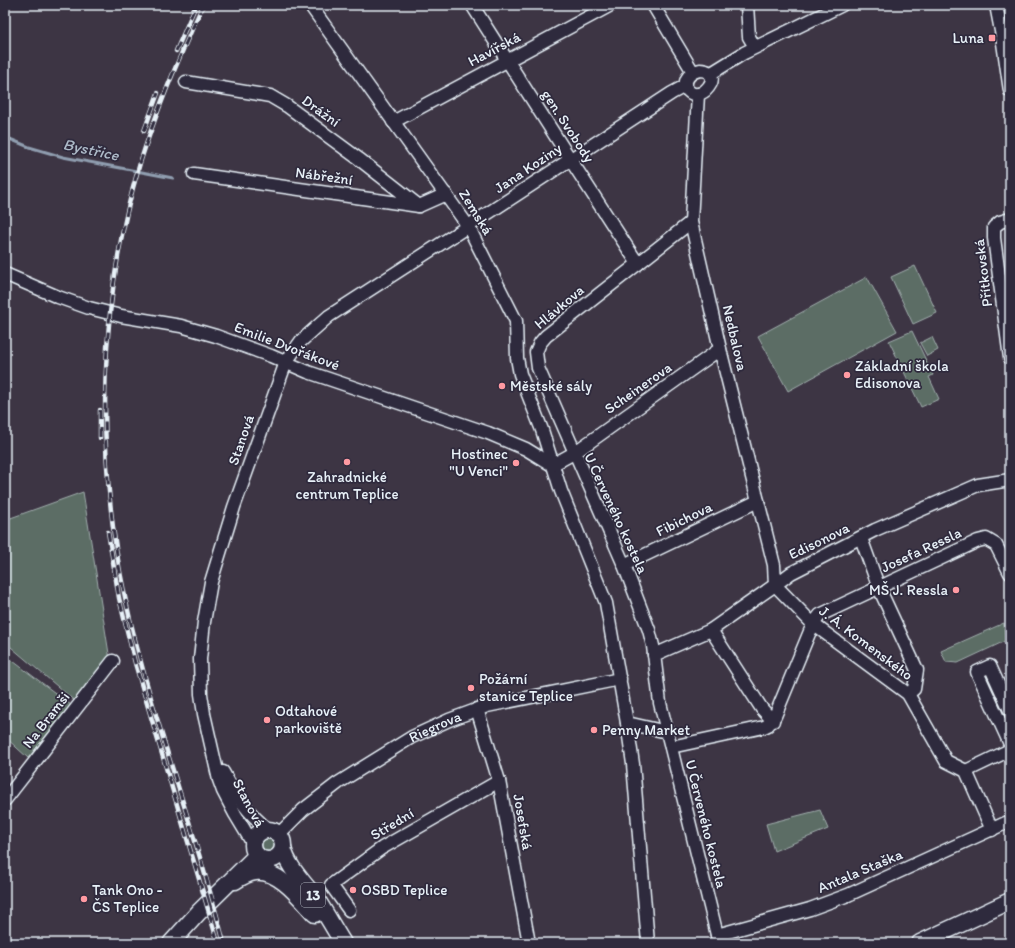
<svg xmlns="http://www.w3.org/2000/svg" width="1015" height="948" font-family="Itim,sans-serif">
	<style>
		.green { fill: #5b6d65; stroke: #a2afae }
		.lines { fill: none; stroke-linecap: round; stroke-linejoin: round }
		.stream { stroke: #909eb0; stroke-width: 3 }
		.minor-casing { stroke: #e8f1f8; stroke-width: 15 }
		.major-casing { stroke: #e8f1f8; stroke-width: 19 }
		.minor { stroke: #2f2a3d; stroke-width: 12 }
		.major { stroke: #2f2a3d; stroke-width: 16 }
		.rail-casing { stroke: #e8f1f8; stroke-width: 4.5 }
		.rail { stroke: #2f2a3d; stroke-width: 3; stroke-dasharray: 9; stroke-linecap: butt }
		.poi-dot { fill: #ff9aa2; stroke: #2f2a3d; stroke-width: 1.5 }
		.labels { text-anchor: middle; stroke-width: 3.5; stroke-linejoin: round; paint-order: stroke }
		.shield { fill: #2f2a3d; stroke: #b0b5c0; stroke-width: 1 }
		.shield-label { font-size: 14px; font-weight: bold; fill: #e8f1f8 }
		.poi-label { font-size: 15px; fill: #e8f1f8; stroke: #2f2a3d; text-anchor: start }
		.street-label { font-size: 15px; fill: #e8f1f8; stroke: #2f2a3d }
		.water-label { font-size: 16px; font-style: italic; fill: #adbac8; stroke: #2f2a3d }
	</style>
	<rect width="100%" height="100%" fill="#3d3544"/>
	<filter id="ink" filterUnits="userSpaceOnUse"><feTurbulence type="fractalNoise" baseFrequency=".025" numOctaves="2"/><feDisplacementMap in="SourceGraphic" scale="8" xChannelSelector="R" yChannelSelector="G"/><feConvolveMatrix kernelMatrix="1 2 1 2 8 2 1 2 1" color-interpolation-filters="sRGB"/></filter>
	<g filter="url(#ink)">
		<g class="green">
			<polygon points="915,266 937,313 913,324 891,277"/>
			<polygon points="867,277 897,331 788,391 758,336"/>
			<polygon points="912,331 933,375 929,377 939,399 921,407 889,341"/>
			<polygon points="932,337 938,350 927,356 920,343"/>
			<polygon points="83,492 110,660 77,703 5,642 5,520"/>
			<polygon points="1004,623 1005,641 958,663 946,662 941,651"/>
			<polygon points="5,655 71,705 28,758 5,737"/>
			<polygon points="820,810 828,829 774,851 766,824"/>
			<circle cx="268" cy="845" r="6"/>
		</g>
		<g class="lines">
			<polyline class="stream" points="5,137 29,147 63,157 173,178"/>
			<defs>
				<g id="minor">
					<polyline points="310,5 468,226 516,321 517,358 520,374 542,430 561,491 606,603 627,723 633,764 648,943"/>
					<polyline points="472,5 570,159 638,264"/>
					<polyline points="653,5 693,72"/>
					<polyline points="747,5 749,37 755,47"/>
					<polyline points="996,5 1002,36 1010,91"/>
					<path d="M 700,70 C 728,71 699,109 686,88 C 684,78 691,72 700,70 Z"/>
					<polyline points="710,74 744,53 842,5"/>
					<polyline points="186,82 270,96 287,106 359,159 419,206"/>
					<polyline points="698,94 691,222 720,349 774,565 775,585"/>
					<polyline points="393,122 611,5"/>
					<polyline points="194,174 419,206 446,194"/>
					<polyline points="1010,219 1000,222 994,227 994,238 1010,358"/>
					<polyline points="691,222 546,336 540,343 536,352 538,368 624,565 649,630 653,646 660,703 719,943"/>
					<polyline points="5,274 58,297 89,308 121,316 181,326 216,336 271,356 308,372 488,433 526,449 552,465"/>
					<polyline points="552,465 574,453 720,349"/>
					<polyline points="861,538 879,588 917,670 914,689 908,694"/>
					<polyline points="624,565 758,501"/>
					<polyline points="775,585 813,624 908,694 946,761 966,771 992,830"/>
					<polyline points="711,630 762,709 773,721"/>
					<polyline points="654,655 711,630 775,585 791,573 875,530 978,485 1010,480"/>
					<polyline points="477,709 499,781 529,943"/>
					<polyline points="1010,710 990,666 977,672 1010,744"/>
					<polyline points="627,723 667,732"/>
					<polyline points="671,747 764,727 768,725 775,716 813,624 820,615 978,541 986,539 996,545 1010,573"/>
					<polyline points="966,771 1010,750"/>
					<path d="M 223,772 C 235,794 248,814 269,830"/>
					<polyline points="5,800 113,661"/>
					<path id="s1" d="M 278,835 L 303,810 L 338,783 L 412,737 L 449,720 L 487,706 L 620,679"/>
					<polyline points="253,844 235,814 223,791 219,780 204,714 201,694 200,659 204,622 211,582 234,507 286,362 301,341 329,316 493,210 672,93 685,86"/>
					<polyline points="349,910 331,885 382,848 499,781"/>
					<polyline points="717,935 810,909 848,895 1010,821"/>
				</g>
				<g id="major">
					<circle cx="268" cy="845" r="15"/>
					<path d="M 283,848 C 288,869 307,885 319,903 C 327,916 335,930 343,943"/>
					<path d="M 235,881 C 241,877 248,873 255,872 C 279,869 301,899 315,914"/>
					<polyline points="171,943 199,912 257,855"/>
					<polyline points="920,943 1010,901"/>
				</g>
			</defs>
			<use href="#minor" class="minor-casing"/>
			<use href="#major" class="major-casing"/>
			<use href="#minor" class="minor"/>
			<use href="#major" class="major"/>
			<defs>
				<g id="rail">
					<path d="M 203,5 C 179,57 157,109 140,163 C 98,303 95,455 125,597 C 150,714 195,827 224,943"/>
					<polyline points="176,51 196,5"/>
					<polyline points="144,131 158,93"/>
					<polyline points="100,410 100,438"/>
					<polyline points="108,532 119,598 135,663 218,943"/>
				</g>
			</defs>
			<use href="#rail" class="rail-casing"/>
			<use href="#rail" class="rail"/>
		</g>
	</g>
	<g class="poi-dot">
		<rect x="988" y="34" width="8" height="8" rx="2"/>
		<circle cx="847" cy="375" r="4"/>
		<circle cx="502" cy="386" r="4"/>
		<circle cx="347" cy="462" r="4"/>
		<circle cx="516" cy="463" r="4"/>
		<circle cx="956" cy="590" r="4"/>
		<circle cx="471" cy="688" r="4"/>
		<circle cx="267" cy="720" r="4"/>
		<circle cx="594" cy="730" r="4"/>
		<circle cx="353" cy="890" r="4"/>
		<circle cx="84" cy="899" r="4"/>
	</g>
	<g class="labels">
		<rect class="shield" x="301" y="883" width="24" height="24" rx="3"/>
		<g class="shield-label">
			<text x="313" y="900">13</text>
		</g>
		<g class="poi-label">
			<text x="984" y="43" text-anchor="end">Luna</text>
			<text x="855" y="371">Základní škola<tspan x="855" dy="17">Edisonova</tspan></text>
			<text x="510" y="391">Městské sály</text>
			<text x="508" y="459" text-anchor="end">Hostinec<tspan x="508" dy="17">"U Venci"</tspan></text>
			<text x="347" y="482" text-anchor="middle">Zahradnické<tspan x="347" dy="17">centrum Teplice</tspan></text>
			<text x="948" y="595" text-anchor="end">MŠ J. Ressla</text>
			<text x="479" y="684">Požární<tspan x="479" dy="17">stanice Teplice</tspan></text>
			<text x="275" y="716">Odtahové<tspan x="275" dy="17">parkoviště</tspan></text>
			<text x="602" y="735">Penny Market</text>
			<text x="92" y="895">Tank Ono -<tspan x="92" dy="17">ČS Teplice</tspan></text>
			<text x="361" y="895">OSBD Teplice</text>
		</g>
		<g class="street-label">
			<text transform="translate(494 49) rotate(-28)" y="5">Havířská</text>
			<text transform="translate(321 111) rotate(36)" y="5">Drážní</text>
			<text transform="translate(568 126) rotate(57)" y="5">gen. Svobody</text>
			<text transform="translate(528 168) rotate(-34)" y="5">Jana Koziny</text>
			<text transform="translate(324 176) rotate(8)" y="5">Nábřežní</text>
			<text transform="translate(476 212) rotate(58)" y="5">Zemská</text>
			<text transform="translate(983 273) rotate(-97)" y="5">Přítkovská</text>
			<text transform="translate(559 307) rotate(-40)" y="5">Hlávkova</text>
			<text transform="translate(735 338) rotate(77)" y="5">Nedbalova</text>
			<text transform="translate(287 346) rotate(21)" y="5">Emilie Dvořákové</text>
			<text transform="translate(638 388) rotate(-35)" y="5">Scheinerova</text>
			<text transform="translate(241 440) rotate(-71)" y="5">Stanová</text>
			<text transform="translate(616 513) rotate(65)" y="5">U Červeného kostela</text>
			<text transform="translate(684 519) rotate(-26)" y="5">Fibichova</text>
			<text transform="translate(819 541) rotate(-26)" y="5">Edisonova</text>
			<text transform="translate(921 550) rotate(-25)" y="5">Josefa Ressla</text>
			<text transform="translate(866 643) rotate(37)" y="5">J. Á. Komenského</text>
			<text transform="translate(46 720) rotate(-52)" y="5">Na Bramši</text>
			<text dy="5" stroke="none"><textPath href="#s1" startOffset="192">Riegrova</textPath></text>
			<text transform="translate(249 803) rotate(62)" y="5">Stanová</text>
			<text transform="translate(523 822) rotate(80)" y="5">Josefská</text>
			<text transform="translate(392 824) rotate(-31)" y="5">Střední</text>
			<text transform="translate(706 824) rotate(76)" y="5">U Červeného kostela</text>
			<text transform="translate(860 871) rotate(-23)" y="5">Antala Staška</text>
		</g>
		<g class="water-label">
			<text transform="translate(91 149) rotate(12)" y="6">Bystřice</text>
		</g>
	</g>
	<rect width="1015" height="948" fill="none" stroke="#2f2a3d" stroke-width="20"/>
	<rect x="10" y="10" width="995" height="928" fill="none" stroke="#e8f1f8" stroke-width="1.5" filter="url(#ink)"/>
</svg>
